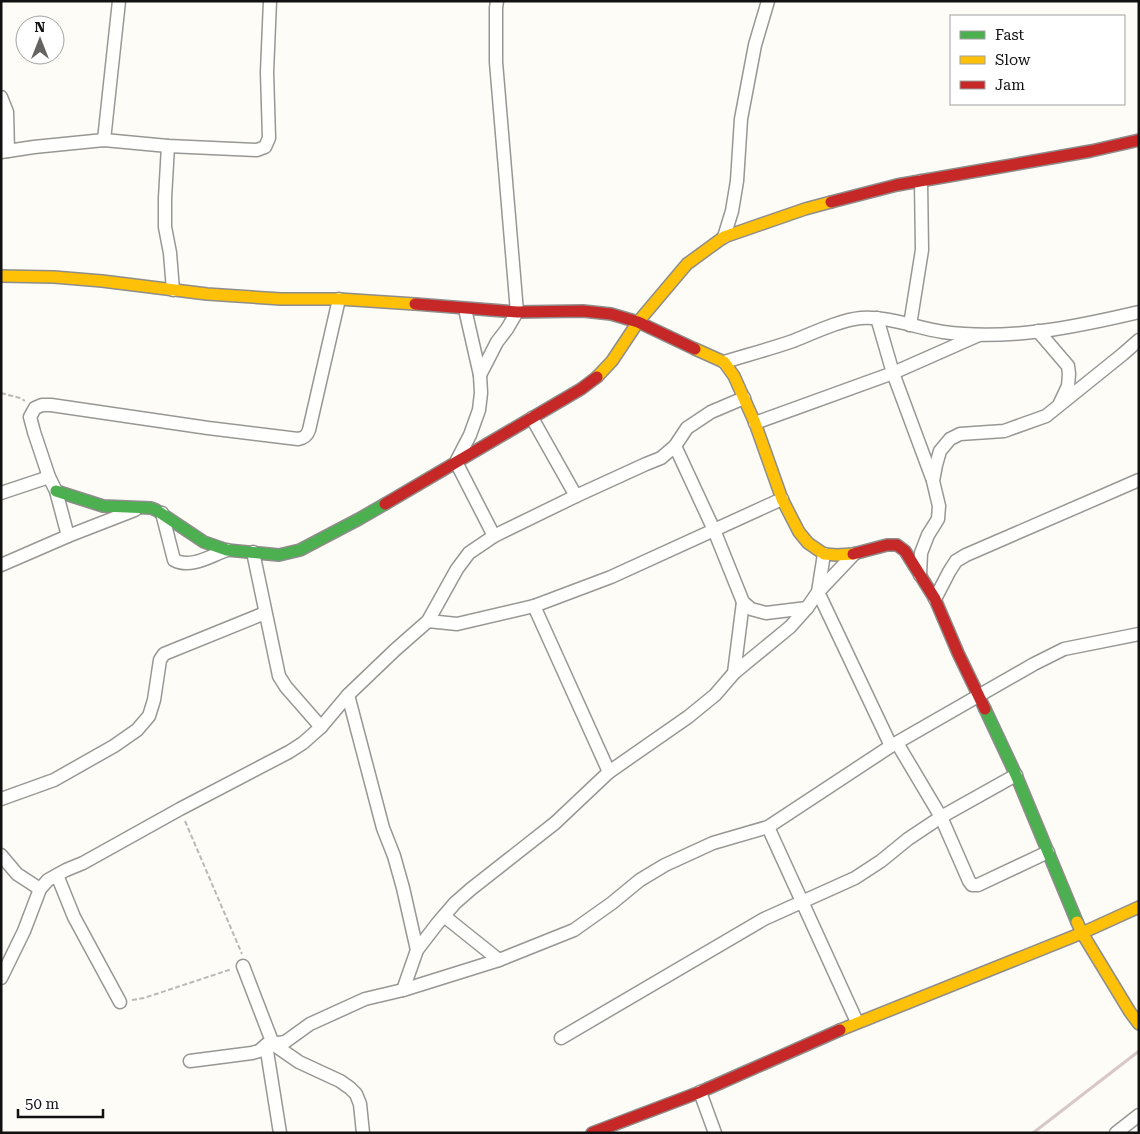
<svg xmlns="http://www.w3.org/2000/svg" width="1140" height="1134" font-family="'Roboto Serif',serif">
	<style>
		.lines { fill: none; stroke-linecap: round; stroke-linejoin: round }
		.street-casing { stroke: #979795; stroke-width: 15 }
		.fast-casing { stroke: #8e8d8b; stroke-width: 14 }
		.slow-casing { stroke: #8e8d8b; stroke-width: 14 }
		.jam-casing { stroke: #8e8d8b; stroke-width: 14 }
		.path { stroke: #b9b9b8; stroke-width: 2; stroke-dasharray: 5 2.5; stroke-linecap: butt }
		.street { stroke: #fffffe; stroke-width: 12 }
		.fast { stroke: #4caf50; stroke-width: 11 }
		.slow { stroke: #ffc107; stroke-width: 11 }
		.jam { stroke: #c62828; stroke-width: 11 }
		.rail { stroke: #d9c6c7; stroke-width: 3 }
	</style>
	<rect width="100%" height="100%" fill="#fdfcf7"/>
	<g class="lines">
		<defs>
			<g id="street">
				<polyline points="1,97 7,112 8,151"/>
				<polyline points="104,140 119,1"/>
				<polyline points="168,146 165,198 165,227 170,253 173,290"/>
				<polyline points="1,152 34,147 104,140 168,146 257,150 265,147 269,138 267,72 270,1"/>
				<polyline points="724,237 732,211 737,181 741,119 755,45 768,1"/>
				<polyline points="465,309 480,375"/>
				<polyline points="877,318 893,373 932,478"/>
				<polyline points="910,325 922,250 921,181"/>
				<polyline points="1038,331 1068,366 1069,374 1068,386 1060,403"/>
				<path d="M 724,362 C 747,355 770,349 793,341 C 813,333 840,320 861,318 C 889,316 916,328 943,332 C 1009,341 1075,327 1139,312"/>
				<polyline points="532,418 576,496"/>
				<polyline points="755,423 893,373 979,335"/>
				<polyline points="675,446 714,530 743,602 751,609 766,613 807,608"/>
				<polyline points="1,493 49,477"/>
				<path d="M 162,513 L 174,560 C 191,569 210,556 227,550"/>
				<path d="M 68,536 L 56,491 L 49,477 L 34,432 L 30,417 L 35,408 L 42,405 L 51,405 L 208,428 L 298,439 C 304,438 307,436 309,430 L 339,299"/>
				<polyline points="494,536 456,462 470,435 479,410 481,393 480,375 497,342 507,329 517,312 496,62 496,8 497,1"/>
				<polyline points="253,552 279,676 286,687 321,727"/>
				<polyline points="854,554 818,592 891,746"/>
				<polyline points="1,565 68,536 135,510"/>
				<polyline points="920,575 921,553 928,535 938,519 939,506 933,481 936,465 940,451 950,439 960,434 1004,431 1046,416 1123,354 1139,340"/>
				<polyline points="935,599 949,572 956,561 966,555 1139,480"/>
				<polyline points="534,606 609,772"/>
				<polyline points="428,621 457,624 534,606 611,577 782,499"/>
				<polyline points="734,673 743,602"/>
				<polyline points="348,695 383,828 394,856 403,888 417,950"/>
				<polyline points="897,743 941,817 969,881 972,885 978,885 1048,852"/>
				<polyline points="1,799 54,780 114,746 137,730 149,716 154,700 160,660 164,654 265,613"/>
				<polyline points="768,827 857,1022"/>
				<polyline points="1,855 17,874 40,889"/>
				<polyline points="57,875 74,917 120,1002"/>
				<polyline points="444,916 499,960"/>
				<polyline points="243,966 273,1044 299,1062 340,1081 350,1088 356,1094 360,1104 363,1133"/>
				<polyline points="1,978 24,931 40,889 48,880 66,870 83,863 180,809 289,752 303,743 321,727 348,695 395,650 428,621 457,569 469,553 494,536 576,496 646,464 661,458 675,446 687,428 711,412 744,398"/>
				<polyline points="403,990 417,950 437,924 455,903 471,889 555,823 609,772 688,717 715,695 734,673 790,627 807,608 818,592 824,554"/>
				<polyline points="561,1038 764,919 855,878 881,861 908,839 941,817 1016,775"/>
				<polyline points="266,1045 280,1133"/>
				<polyline points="190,1061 252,1053 259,1051 266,1045 285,1042 310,1024 365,999 403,990 499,960 574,930 612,903 640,880 665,865 713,843 768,827 891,746 1034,664 1064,649 1139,634"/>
				<polyline points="700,1092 715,1133"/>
				<polyline points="1116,1133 1139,1115"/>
			</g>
			<g id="fast">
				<polyline points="56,491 103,506 151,508 156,510 204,542 227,550 279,555 300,550 359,519 385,504"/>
				<polyline points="985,709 1016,775 1077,922"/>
			</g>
			<g id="slow">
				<polyline points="1,276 54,277 102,281 207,294 281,299 339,299 415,304"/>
				<polyline points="695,349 724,362 734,376 755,423 782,499 799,532 808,543 824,554 837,555 853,554"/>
				<polyline points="597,377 612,361 638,322 687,264 724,237 805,209 831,202"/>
				<polyline points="1077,922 1082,933 1130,1012 1139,1024"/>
				<polyline points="840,1030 1082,933 1139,907"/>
			</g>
			<g id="jam">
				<polyline points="831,202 897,185 1091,151 1139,140"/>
				<polyline points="415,304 517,312 583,311 611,314 638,322 695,349"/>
				<polyline points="385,504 581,389 597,377"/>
				<polyline points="853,554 887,545 897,545 905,551 935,599 958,653 985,709"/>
				<polyline points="592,1133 700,1092 840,1030"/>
			</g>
		</defs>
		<use href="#street" class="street-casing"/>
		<use href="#fast" class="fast-casing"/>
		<use href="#slow" class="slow-casing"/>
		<use href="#jam" class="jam-casing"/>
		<g class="path">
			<polyline points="1,393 20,398 25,401"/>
			<polyline points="185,821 242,954"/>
			<polyline points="132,1000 144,998 232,969"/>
		</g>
		<use href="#street" class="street"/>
		<use href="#fast" class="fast"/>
		<use href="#slow" class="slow"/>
		<use href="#jam" class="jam"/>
		<polyline class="rail" points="1033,1133 1139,1051"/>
	</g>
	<rect width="1140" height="1134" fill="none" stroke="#111111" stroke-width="5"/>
	<rect x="950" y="15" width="175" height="90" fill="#ffffff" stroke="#a0a0a0"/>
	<rect x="960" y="31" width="25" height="8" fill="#4caf50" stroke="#a0a0a0"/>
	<text x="995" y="40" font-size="15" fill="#111111">Fast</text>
	<rect x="960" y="56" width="25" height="8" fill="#ffc107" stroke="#a0a0a0"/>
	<text x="995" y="65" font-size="15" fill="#111111">Slow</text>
	<rect x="960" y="81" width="25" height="8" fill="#c62828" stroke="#a0a0a0"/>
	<text x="995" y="90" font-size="15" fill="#111111">Jam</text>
	<g transform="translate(40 40)"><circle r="24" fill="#ffffff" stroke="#a0a0a0"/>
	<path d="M0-4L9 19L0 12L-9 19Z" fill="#646362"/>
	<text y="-8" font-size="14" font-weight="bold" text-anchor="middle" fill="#111111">N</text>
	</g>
	<path d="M18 1109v8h85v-8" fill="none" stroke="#111111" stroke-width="2.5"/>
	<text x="25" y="1109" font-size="15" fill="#111111" stroke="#ffffff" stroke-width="4" paint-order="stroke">50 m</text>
</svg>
